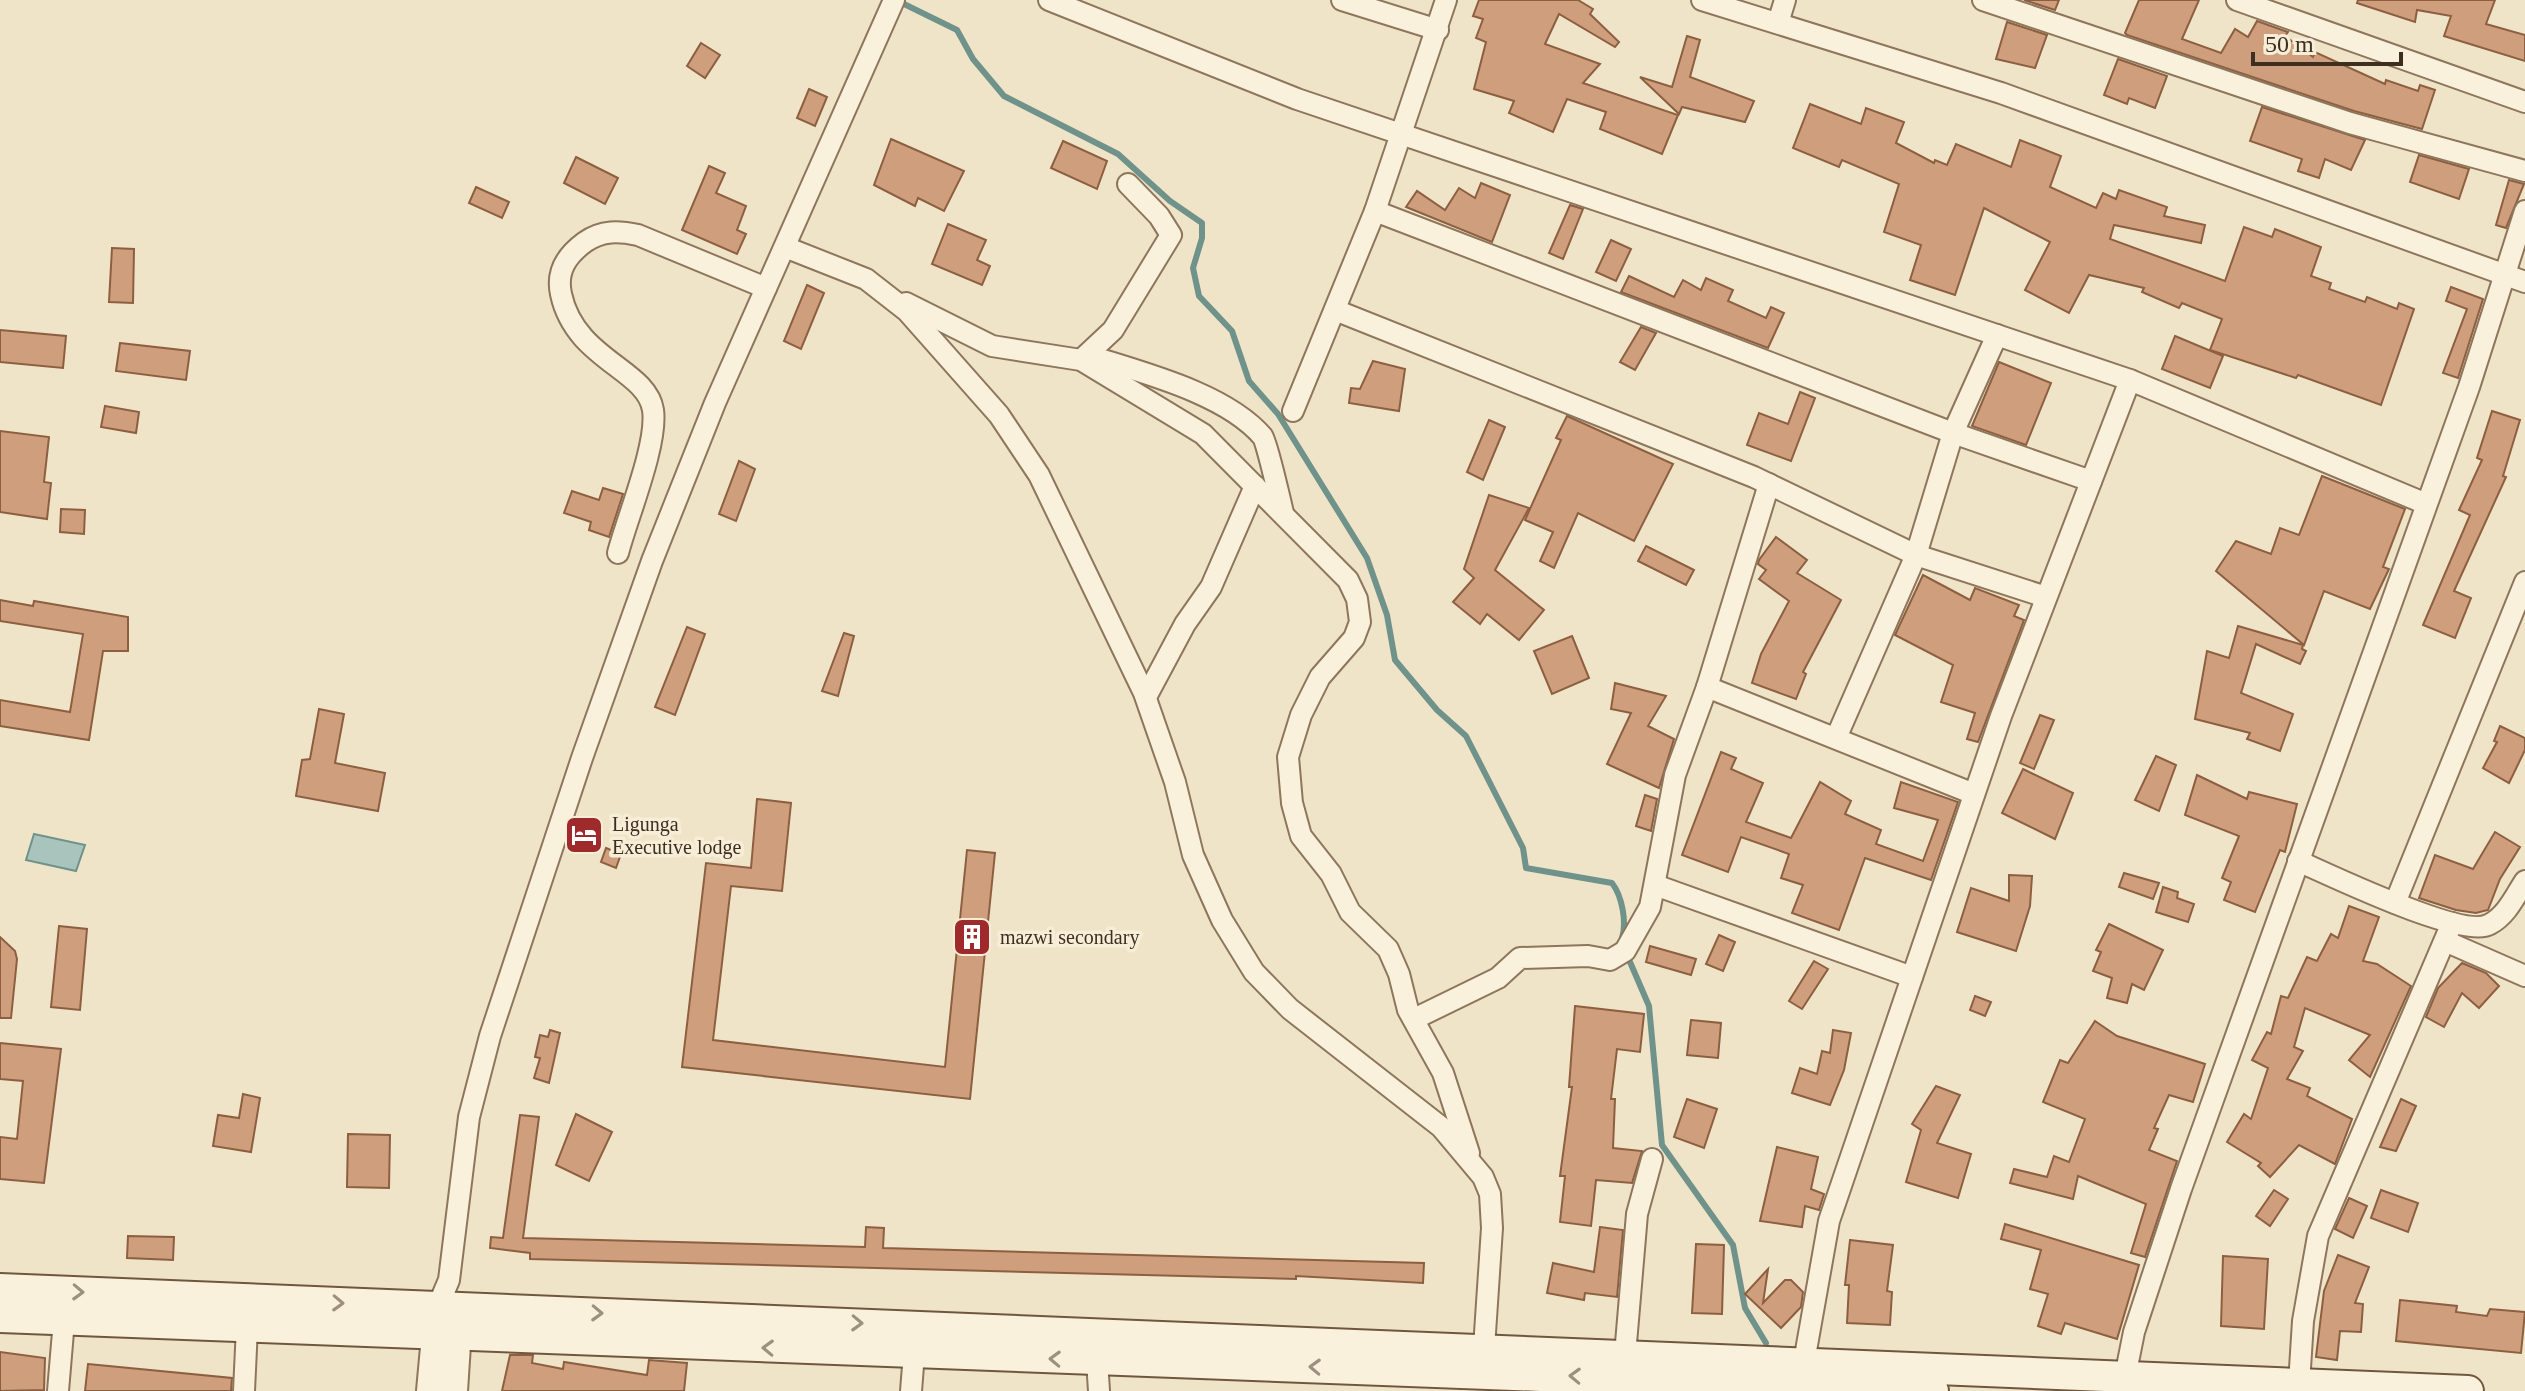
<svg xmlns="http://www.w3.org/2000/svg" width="2525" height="1391" font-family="'Times New Roman',serif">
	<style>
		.water { fill: #a9c4bc; stroke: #6f938a; stroke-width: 2 }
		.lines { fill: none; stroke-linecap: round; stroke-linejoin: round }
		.stream { stroke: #6f938a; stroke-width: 6 }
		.building { fill: #cf9f7d; stroke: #8d5f41; stroke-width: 2 }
		.minor-casing { stroke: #8d765c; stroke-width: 24 }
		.tertiary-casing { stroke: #8d765c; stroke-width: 30 }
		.secondary-casing { stroke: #6f573f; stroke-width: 34 }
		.minor { stroke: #faf1dc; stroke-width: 20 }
		.tertiary { stroke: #faf1dc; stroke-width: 26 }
		.secondary { stroke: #faf1dc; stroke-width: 30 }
		.oneway { stroke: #9c907e }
		.labels { text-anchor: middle; stroke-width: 7; stroke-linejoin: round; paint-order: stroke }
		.poi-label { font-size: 20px; fill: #3d2e20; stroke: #f7eed8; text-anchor: start }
	</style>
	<rect width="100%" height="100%" fill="#f0e4c8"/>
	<polygon class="water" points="34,834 85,845 76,871 26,860"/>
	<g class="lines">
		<g class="stream">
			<path d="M 898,1 L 957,30 L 973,59 L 1004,96 L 1118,154 L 1170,201 L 1202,223 L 1202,238 L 1193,268 L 1199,296 L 1232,331 L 1249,381 L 1278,414 L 1367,558 L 1387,615 L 1395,660 L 1437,710 L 1466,736 L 1523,848 L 1526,868 L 1612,883 C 1622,896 1627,922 1622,938"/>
			<polyline points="1627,955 1649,1006 1662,1145 1733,1245 1745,1308 1766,1343"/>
		</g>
	</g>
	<g class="building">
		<polygon points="1479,0 1578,0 1593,9 1590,14 1619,42 1615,47 1559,14 1545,44 1600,64 1583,83 1678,115 1662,154 1600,129 1606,112 1567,99 1553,132 1509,113 1514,101 1474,89 1486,42 1476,38 1483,19 1473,16"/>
		<polygon points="2024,0 2059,0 2055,10"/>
		<polygon points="2139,0 2199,0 2182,39 2221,53 2235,29 2248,37 2257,21 2288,32 2285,36 2313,57 2315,52 2385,84 2386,80 2418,91 2420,85 2435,90 2422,129 2354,111 2127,35 2125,33"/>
		<polygon points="2358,0 2495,0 2486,24 2525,35 2525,61 2444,36 2451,16 2417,10 2415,22 2357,3"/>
		<polygon points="2007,22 2047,35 2035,68 1996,59"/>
		<polygon points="1687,36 1700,40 1690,77 1754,101 1745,122 1682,107 1679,114 1640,77 1672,87"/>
		<polygon points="701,43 720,55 705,78 687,66"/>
		<polygon points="2118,59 2167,76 2155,108 2129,98 2127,104 2104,95"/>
		<polygon points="809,89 827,97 815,126 797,118"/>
		<polygon points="1810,104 1861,124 1866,108 1904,122 1896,143 1934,163 1935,160 1947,165 1956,144 2011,167 2020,140 2061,156 2050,187 2096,208 2103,193 2116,199 2119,190 2167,207 2164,216 2205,225 2201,243 2114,225 2110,239 2225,281 2244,227 2272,237 2275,229 2321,247 2311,276 2331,283 2329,289 2365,302 2367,297 2397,309 2399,303 2414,309 2381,405 2298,375 2296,378 2210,350 2222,319 2182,303 2179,308 2142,292 2144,288 2089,275 2069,313 2025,290 2050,242 1984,208 1955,295 1910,280 1921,245 1884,232 1899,184 1842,160 1839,167 1793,148"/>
		<polygon points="2262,107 2365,140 2351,170 2325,159 2319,178 2298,171 2302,159 2250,141"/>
		<polygon points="891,139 964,171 944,211 918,198 915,206 874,185"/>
		<polygon points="1063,141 1107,161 1097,189 1051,168"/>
		<polygon points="2419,155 2469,169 2459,199 2410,182"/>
		<polygon points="576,157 618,178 605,204 564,183"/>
		<polygon points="709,166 725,173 716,193 746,206 737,230 746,234 737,254 682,230"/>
		<polygon points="2509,180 2524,184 2506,228 2496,225"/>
		<polygon points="1481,183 1510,195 1492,242 1406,207 1417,191 1445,210 1459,188 1475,198"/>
		<polygon points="476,187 509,202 502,218 469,203"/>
		<polygon points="1570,205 1583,209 1563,259 1549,253"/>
		<polygon points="948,224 986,240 977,260 990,266 982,285 932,264"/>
		<polygon points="1611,240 1631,249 1616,281 1596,272"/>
		<polygon points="112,248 134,249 133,303 109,302"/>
		<polygon points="1629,276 1674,297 1683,280 1701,290 1706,278 1733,290 1728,301 1766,318 1771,307 1784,313 1768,348 1621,292"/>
		<polygon points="807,285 824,293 801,349 784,341"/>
		<polygon points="2451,287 2483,299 2458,378 2443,373 2467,309 2446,301"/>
		<polygon points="1641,327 1656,333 1635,370 1620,362"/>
		<polygon points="0,330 66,336 63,368 0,362"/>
		<polygon points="2175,336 2223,356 2210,388 2162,369"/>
		<polygon points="120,343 190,351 186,380 116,371"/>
		<polygon points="1373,361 1405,369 1399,411 1349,403 1351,388 1360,389"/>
		<polygon points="1999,362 2051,383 2026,445 1972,426"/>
		<polygon points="1800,392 1815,398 1791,461 1747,445 1759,413 1788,424"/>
		<polygon points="105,406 139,412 136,433 101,427"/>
		<polygon points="2492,411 2520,420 2503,476 2506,477 2454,591 2471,598 2455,638 2423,625 2470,515 2459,510 2482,460 2477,458"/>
		<polygon points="1567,416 1673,464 1634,541 1578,513 1554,568 1540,561 1553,532 1525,520 1561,440 1556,438"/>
		<polygon points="1489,420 1505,427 1483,480 1467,472"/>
		<polygon points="0,431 49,437 44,482 51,483 47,519 0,512"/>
		<polygon points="739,461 755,469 736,521 719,514"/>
		<polygon points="2322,476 2405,509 2383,567 2389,569 2370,609 2324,591 2304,645 2216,571 2236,541 2271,554 2280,528 2299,535"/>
		<polygon points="603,488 623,494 609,537 589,530 591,522 564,513 572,491 599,500"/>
		<polygon points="1489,495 1529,508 1495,570 1544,610 1519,640 1487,614 1480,624 1453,602 1474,578 1464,569"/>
		<polygon points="61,509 85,510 84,534 60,532"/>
		<polygon points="1776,537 1807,560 1797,573 1841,600 1803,672 1806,674 1796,699 1752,683 1761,654 1789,601 1759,579 1766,570 1758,564 1759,560"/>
		<polygon points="1646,546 1694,570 1686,585 1638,561"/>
		<polygon points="1923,575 1970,600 1975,588 2019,605 2014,616 2024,620 1978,742 1967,739 1975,713 1941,702 1953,665 1895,635"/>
		<polygon points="0,600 33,606 34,601 128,617 128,651 103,651 89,740 0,726 0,700 70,712 83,634 0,621"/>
		<polygon points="2238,626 2303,645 2302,649 2306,651 2300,664 2256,644 2241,693 2293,714 2280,751 2247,739 2250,733 2195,719 2207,651 2229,658"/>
		<polygon points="687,627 705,634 675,715 655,707"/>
		<polygon points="844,633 854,636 838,696 822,691"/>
		<polygon points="1572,636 1589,678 1552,694 1534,651"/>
		<polygon points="1615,683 1666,696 1648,726 1674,739 1659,788 1607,764 1631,713 1611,709"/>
		<polygon points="319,709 344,714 335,763 385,773 378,811 296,796 302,760 310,759"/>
		<polygon points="2040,715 2054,720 2034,769 2020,763"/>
		<polygon points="2500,726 2525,738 2525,750 2509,783 2483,768 2497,742 2494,741"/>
		<polygon points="1721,752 1736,758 1731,769 1763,783 1746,822 1791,838 1820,782 1851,801 1845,814 1881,830 1876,844 1923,861 1938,820 1894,808 1901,782 1958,802 1931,880 1865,858 1839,930 1792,913 1803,885 1781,878 1789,854 1741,837 1728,872 1682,855"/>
		<polygon points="2156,756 2176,765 2159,811 2135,800"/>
		<polygon points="2023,769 2073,793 2055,839 2002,813"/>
		<polygon points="2197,775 2247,799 2249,792 2297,804 2285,852 2280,850 2255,912 2224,900 2231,882 2222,878 2239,836 2185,815"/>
		<polygon points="1645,795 1657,799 1651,831 1636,826"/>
		<polygon points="757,799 791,803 782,891 731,886 713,1040 945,1067 967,850 995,853 970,1099 682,1067 706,863 751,868"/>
		<polygon points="2495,832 2520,847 2500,879 2488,910 2476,913 2456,910 2419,898 2435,855 2473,869"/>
		<polygon points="606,848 621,854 616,868 601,862"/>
		<polygon points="2124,873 2159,883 2153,899 2119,887"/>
		<polygon points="2009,875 2032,876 2030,906 2016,951 1957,932 1971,888 2009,901"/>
		<polygon points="2163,887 2178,892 2177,898 2194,904 2188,922 2156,912"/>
		<polygon points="2349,906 2379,917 2363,961 2377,964 2411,986 2370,1077 2349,1060 2370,1035 2305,1008 2294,1047 2303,1051 2287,1079 2310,1088 2307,1096 2352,1119 2335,1164 2299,1145 2270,1177 2258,1166 2261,1163 2227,1142 2244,1114 2251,1119 2268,1068 2252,1060 2267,1032 2271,1034 2281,996 2288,998 2307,957 2317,961 2331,934 2338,938"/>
		<polygon points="2109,924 2163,950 2144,990 2132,984 2127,1003 2107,998 2112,978 2093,971 2101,952 2096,950"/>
		<polygon points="59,926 87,929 80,1010 51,1007"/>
		<polygon points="1719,935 1735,942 1723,971 1706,964"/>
		<polygon points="0,937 15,951 17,959 11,1018 0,1018"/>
		<polygon points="1650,946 1696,959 1691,975 1646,962"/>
		<polygon points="1814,961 1828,969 1802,1009 1789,1001"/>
		<polygon points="2462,963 2486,973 2499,986 2479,1008 2462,993 2444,1027 2426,1017 2438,988"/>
		<polygon points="1975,996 1991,1002 1985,1016 1970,1010"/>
		<polygon points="1575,1006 1644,1014 1640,1052 1617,1049 1611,1099 1615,1099 1613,1148 1642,1151 1632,1183 1596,1180 1591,1226 1560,1222 1565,1176 1560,1176 1572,1087 1569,1087"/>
		<polygon points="1691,1020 1721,1023 1718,1058 1687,1055"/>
		<polygon points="2095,1021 2117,1036 2205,1064 2193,1102 2169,1095 2154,1128 2158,1129 2149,1150 2177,1161 2145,1257 2131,1253 2146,1204 2078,1176 2073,1199 2010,1183 2014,1169 2047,1177 2054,1156 2069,1162 2085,1119 2043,1102 2060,1060 2068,1063"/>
		<polygon points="550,1030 560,1033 549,1083 534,1078 540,1058 535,1057 540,1035 548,1037"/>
		<polygon points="1833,1030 1851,1033 1844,1070 1830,1105 1792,1093 1800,1068 1817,1074 1822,1051 1830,1053"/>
		<polygon points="0,1043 61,1049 44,1183 0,1179 0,1137 17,1139 23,1081 0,1079"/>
		<polygon points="1936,1086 1960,1095 1937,1143 1971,1154 1958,1198 1906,1182 1921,1130 1912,1124"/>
		<polygon points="243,1094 260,1098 251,1152 213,1146 218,1115 239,1118"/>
		<polygon points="1687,1099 1717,1109 1704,1148 1674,1137"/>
		<polygon points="2401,1099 2416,1106 2396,1151 2380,1147"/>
		<polygon points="576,1114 612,1132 589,1181 556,1165"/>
		<polygon points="520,1115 539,1117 523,1238 865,1247 866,1227 884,1228 883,1248 1424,1263 1423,1283 1296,1276 1296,1279 530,1259 530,1253 490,1248 491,1237 503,1238"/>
		<polygon points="348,1134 390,1135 389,1188 347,1187"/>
		<polygon points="1777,1147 1818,1157 1811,1189 1824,1194 1819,1210 1805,1206 1802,1227 1760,1221"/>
		<polygon points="2274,1190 2288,1199 2270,1226 2256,1216"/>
		<polygon points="2381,1190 2418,1203 2408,1232 2371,1218"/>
		<polygon points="2349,1198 2367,1206 2353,1238 2335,1229"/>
		<polygon points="2005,1224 2139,1265 2117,1339 2065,1323 2061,1334 2038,1326 2048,1294 2030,1289 2041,1250 2001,1239"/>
		<polygon points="1600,1227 1623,1230 1617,1297 1585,1293 1584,1300 1547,1293 1553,1263 1594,1272"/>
		<polygon points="128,1236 174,1237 173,1260 127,1258"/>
		<polygon points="1850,1240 1893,1245 1887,1291 1892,1292 1890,1325 1847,1323 1849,1285 1845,1285"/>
		<polygon points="1696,1244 1724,1245 1722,1314 1692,1313"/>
		<polygon points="2338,1255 2369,1267 2355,1303 2363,1304 2361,1332 2340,1331 2337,1360 2316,1357 2324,1291"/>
		<polygon points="2223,1256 2268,1259 2264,1329 2221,1326"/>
		<polygon points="1768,1269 1763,1303 1785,1280 1791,1280 1803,1292 1801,1307 1781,1328 1745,1294"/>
		<polygon points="2400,1300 2457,1306 2456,1312 2487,1316 2490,1309 2525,1312 2521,1353 2396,1341"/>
		<polygon points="0,1352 45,1358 44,1390 0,1391"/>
		<polygon points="510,1355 533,1355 532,1363 563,1369 564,1362 647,1375 649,1360 687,1363 684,1391 502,1391"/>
		<polygon points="88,1364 232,1378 231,1391 85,1391"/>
	</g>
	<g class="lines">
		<defs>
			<g id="minor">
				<polyline points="1049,0 1297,99 2130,380 2424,503"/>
				<polyline points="1342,0 1438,30"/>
				<polyline points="1702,0 2001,93 2525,282"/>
				<polyline points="1983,0 2350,123 2525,171"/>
				<polyline points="2237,0 2525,102"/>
				<polyline points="1778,23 1785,0"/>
				<polyline points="1375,211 1953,433 2091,481"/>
				<polyline points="785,247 866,279 907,311 999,415 1039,475 1144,693 1175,782 1193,855 1222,920 1254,972 1290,1009 1441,1127 1483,1177 1490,1194 1492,1228 1484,1348"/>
				<polyline points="906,303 992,346 1081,360 1203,434 1348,580 1357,599 1360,622 1354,638 1320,677 1301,715 1288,757 1292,803 1301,836 1331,874 1350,912 1388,949 1399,974 1408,1010 1443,1073 1469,1153"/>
				<polyline points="1335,310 1754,477 1916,555 2046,597"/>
				<path d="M 1087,355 C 1140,372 1226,393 1263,437 C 1266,440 1281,504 1283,513"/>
				<polyline points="1081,360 1113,330 1171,235 1159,216 1128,184"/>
				<polyline points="1293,411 1375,211 1446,0"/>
				<path d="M 618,553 C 627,518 658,444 653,410 C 647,369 575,360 561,294 C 556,271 567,255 585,242 C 602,230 619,231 638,235 L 766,288"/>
				<polyline points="1707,687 1974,794"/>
				<polyline points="1146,697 1185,624 1211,587 1255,486"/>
				<polyline points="1836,738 1916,555 1953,433 1997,335"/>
				<path d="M 2298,861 C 2330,875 2464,940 2490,924 C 2507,915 2515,896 2525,881"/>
				<polyline points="1655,885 1912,977"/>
				<polyline points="2395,903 2525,582"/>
				<polyline points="2445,941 2525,976"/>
				<polyline points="1414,1019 1498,978 1520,958 1588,956 1610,960 1625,951 1650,907 1675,775 1707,687 1769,484"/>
				<polyline points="438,1306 449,1280 469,1117 490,1036 582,758 652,561 715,403 894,0"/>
				<polyline points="1625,1355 1637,1214 1652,1159"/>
				<polyline points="1097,1360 1099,1391"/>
				<polyline points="1804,1362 1829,1221 2001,716 2130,380"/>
				<polyline points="2299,1384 2303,1321 2318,1236 2452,923"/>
				<polyline points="2123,1387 2134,1332 2181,1189 2469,387 2525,211"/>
				<polyline points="58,1391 64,1320"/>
				<polyline points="244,1391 247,1327"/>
				<polyline points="911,1391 915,1341"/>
			</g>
			<g id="tertiary">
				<polyline points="430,1391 437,1315"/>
				<polyline points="454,1391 459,1314"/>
			</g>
			<g id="secondary">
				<polyline points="0,1289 2468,1391"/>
				<polyline points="0,1317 1933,1391"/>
			</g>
		</defs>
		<use href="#minor" class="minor-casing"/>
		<use href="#tertiary" class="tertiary-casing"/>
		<use href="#secondary" class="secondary-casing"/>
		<use href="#minor" class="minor"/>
		<use href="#tertiary" class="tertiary"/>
		<use href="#secondary" class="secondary"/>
	</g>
	<defs><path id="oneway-chevron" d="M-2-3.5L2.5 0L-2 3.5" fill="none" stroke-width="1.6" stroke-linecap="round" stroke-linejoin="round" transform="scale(2)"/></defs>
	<g class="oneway">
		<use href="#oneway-chevron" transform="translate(78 1292) rotate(2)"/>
		<use href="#oneway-chevron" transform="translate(338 1303) rotate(2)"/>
		<use href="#oneway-chevron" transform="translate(597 1313) rotate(2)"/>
		<use href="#oneway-chevron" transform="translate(857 1323) rotate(2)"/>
		<use href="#oneway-chevron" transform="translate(768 1348) rotate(-178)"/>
		<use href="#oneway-chevron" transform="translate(1055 1359) rotate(-178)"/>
		<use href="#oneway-chevron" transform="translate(1315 1367) rotate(-178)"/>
		<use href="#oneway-chevron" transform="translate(1575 1376) rotate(-178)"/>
	</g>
	<defs>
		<symbol id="hotel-square" viewBox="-11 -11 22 22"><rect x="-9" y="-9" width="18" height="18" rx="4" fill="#9e2a2b" stroke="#f7eed8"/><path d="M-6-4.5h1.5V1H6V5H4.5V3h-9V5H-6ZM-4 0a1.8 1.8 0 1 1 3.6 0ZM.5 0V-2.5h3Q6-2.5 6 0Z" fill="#fff"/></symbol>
		<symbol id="building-square" viewBox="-11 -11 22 22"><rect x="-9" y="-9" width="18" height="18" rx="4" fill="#9e2a2b" stroke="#f7eed8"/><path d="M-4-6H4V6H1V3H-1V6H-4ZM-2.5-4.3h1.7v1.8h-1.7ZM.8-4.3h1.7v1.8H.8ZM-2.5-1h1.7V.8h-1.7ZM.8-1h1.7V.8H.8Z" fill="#fff"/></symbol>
	</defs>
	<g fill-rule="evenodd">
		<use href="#hotel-square" x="562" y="813" width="44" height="44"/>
		<use href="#building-square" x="950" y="915" width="44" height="44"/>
	</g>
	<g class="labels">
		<g class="poi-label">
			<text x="612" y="831">Ligunga<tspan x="612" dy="23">Executive lodge</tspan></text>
			<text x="1000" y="944">mazwi secondary</text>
		</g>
	</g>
	<path d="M2253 52v12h148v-12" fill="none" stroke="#3d2e20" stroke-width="4"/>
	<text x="2265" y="52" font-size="24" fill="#3d2e20" stroke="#f7eed8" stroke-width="6" paint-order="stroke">50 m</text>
</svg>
